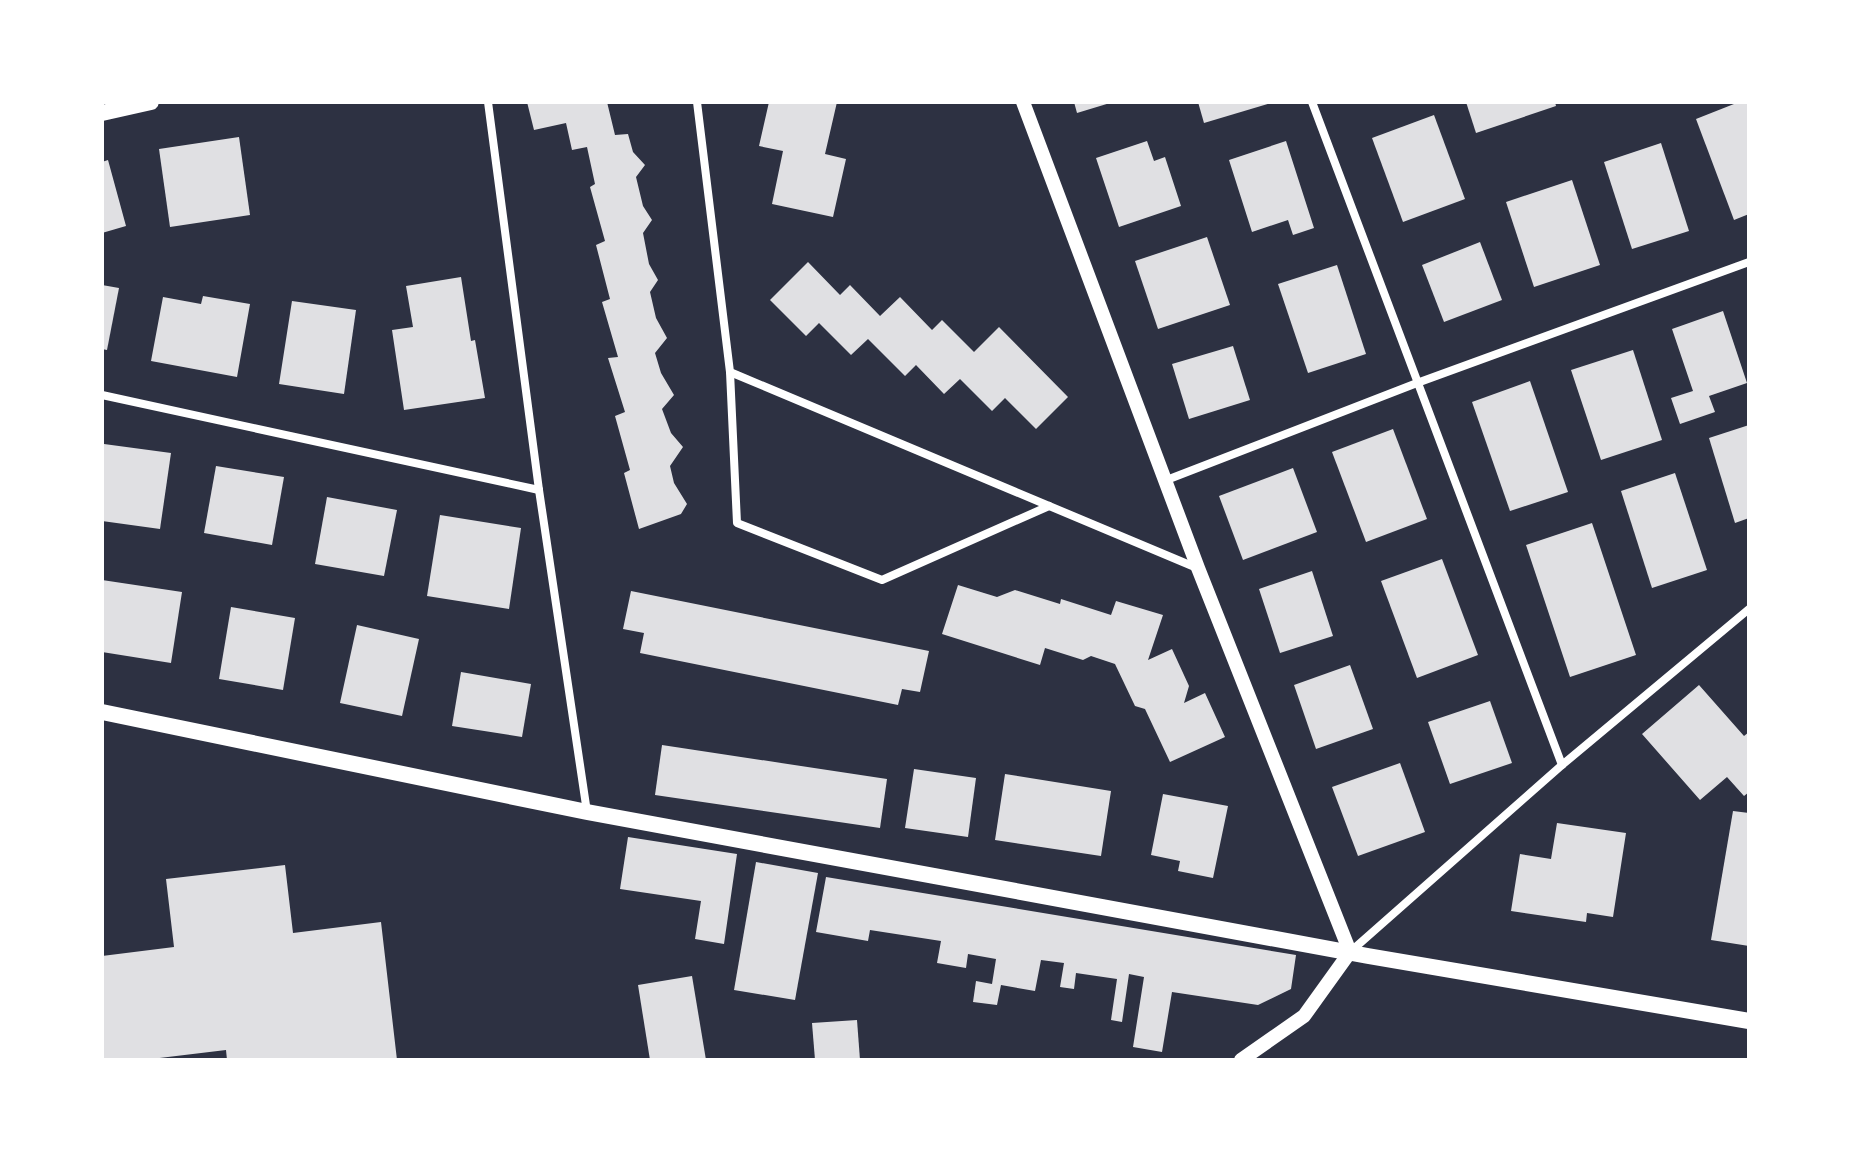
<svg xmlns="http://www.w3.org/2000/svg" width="1851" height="1162" font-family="'Exo 2',sans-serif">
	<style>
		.building { fill: #e0e0e3 }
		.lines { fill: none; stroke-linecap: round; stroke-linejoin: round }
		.minor { stroke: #fff; stroke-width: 8 }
		.tertiary { stroke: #fff; stroke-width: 14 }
		.secondary { stroke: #fff; stroke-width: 16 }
	</style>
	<rect width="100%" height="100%" fill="#2d3142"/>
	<g class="building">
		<polygon points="527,102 607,102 615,135 628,134 633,152 645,165 636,177 643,206 652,220 643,233 649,264 658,280 650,292 656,318 667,338 655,353 661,373 674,395 662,409 671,433 683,447 670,466 674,483 687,504 681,514 639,529 624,473 630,470 615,416 625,412 608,358 618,357 602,302 610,299 596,245 605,241 590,187 595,184 587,147 572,150 566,123 534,130"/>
		<polygon points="769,102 837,102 825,154 846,159 833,217 772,204 783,151 759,146"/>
		<polygon points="1074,102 1110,102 1110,103 1077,113"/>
		<polygon points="1198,102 1271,102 1271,103 1204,123"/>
		<polygon points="1466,102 1555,102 1556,106 1476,133"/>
		<polygon points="1739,102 1749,102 1749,214 1734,220 1696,119"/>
		<polygon points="1434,115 1465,199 1403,222 1372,138"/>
		<polygon points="239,137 250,215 170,227 159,149"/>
		<polygon points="1147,141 1154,161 1165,157 1181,206 1119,227 1096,158"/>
		<polygon points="1286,141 1314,228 1293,235 1288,220 1252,232 1229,160"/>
		<polygon points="1661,143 1689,231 1632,249 1604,162"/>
		<polygon points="108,160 126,226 102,233 102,162"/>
		<polygon points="1572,180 1600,265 1534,287 1506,202"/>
		<polygon points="1207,237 1230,305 1158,329 1135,261"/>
		<polygon points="1480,242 1502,300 1444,322 1422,265"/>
		<polygon points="808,262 840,295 850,285 880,316 900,297 932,330 942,320 974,352 999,327 1068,397 1036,429 1005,398 992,411 960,379 944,394 916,365 905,376 868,339 851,355 819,323 806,336 770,300"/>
		<polygon points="1337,265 1366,354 1308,373 1278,284"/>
		<polygon points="461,277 471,341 475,340 485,398 404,410 392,330 413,327 406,286"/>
		<polygon points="102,285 119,288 107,350 102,349"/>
		<polygon points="203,296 250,304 237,377 151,361 163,297 201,304"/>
		<polygon points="292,301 356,310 344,394 279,384"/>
		<polygon points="1723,311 1747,383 1709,396 1715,412 1680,424 1671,398 1693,391 1672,329"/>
		<polygon points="1233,346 1250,400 1189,419 1172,364"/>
		<polygon points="1633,350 1662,440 1601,460 1571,370"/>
		<polygon points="1530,381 1568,492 1510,511 1472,402"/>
		<polygon points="1749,425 1749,518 1735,523 1709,438"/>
		<polygon points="1393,429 1427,519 1366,542 1332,452"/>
		<polygon points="104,444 171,453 160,529 102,521"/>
		<polygon points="216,466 284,477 272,545 204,533"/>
		<polygon points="1293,468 1317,532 1243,560 1219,496"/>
		<polygon points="1675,473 1707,570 1652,588 1621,491"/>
		<polygon points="327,497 397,510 384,576 315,564"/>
		<polygon points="440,515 521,528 509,609 427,596"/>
		<polygon points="1592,523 1636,655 1570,677 1526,545"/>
		<polygon points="1442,559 1478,655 1417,678 1381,581"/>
		<polygon points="1312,571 1333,636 1280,653 1259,589"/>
		<polygon points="102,580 182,592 171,663 102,652"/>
		<polygon points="958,585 997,597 1015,590 1060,604 1061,599 1111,615 1116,601 1163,615 1148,660 1172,649 1189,686 1184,703 1205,693 1225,737 1170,762 1145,709 1135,706 1115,664 1091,656 1083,660 1045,648 1040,665 942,634"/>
		<polygon points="631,591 929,651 920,692 902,689 898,705 640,653 644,633 623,629"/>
		<polygon points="231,607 295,618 283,690 219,679"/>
		<polygon points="357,625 419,639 402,716 340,703"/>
		<polygon points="1350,665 1373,729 1316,749 1294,685"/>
		<polygon points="461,672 531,684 522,737 452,726"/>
		<polygon points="1699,685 1744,736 1749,732 1749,792 1744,796 1727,777 1700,800 1642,734"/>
		<polygon points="1490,701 1512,763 1450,784 1428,722"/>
		<polygon points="662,745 887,779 880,828 655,795"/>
		<polygon points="1400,763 1425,832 1358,856 1332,787"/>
		<polygon points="914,769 976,778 968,837 905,828"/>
		<polygon points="1005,774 1111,791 1101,856 995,840"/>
		<polygon points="1163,794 1228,806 1213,878 1178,871 1180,861 1151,855"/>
		<polygon points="1733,811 1749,813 1749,946 1711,940"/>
		<polygon points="1557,823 1626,833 1613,917 1587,913 1586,922 1511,911 1520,854 1551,859"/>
		<polygon points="628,837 737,854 724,944 695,939 701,901 620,889"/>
		<polygon points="756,862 818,873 795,1000 734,990"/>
		<polygon points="285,865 293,933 381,922 397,1060 227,1060 226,1050 143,1060 102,1060 102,956 174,947 166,879"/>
		<polygon points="826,877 1296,955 1291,989 1258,1005 1172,992 1162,1052 1133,1047 1144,977 1129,974 1122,1022 1111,1020 1117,979 1076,973 1074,989 1060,987 1064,963 1041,960 1035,991 1001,985 997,1005 973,1002 976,981 992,984 996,959 968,954 966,968 937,963 941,941 870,930 868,941 816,932"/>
		<polygon points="692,976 706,1060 650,1060 638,985"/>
		<polygon points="857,1020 860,1060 815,1060 812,1023"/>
	</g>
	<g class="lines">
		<g class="minor">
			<polyline points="488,102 539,490 587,812"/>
			<polyline points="697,102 730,372 1197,568"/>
			<polyline points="1312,102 1562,765"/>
			<polyline points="730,372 737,523 882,580 1049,506"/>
			<polyline points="102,395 539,490"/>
			<polyline points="1164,481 1417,383 1749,262"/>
			<polyline points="1350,952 1562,765 1749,609"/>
		</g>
		<polyline class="tertiary" points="1023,102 1198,568 1350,952 1304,1016 1241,1060"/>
		<g class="secondary">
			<polyline points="102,113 151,102"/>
			<polyline points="102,712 587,812 1368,956 1749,1021"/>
		</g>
	</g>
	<rect width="1851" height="1162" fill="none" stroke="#ffffff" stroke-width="208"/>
</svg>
